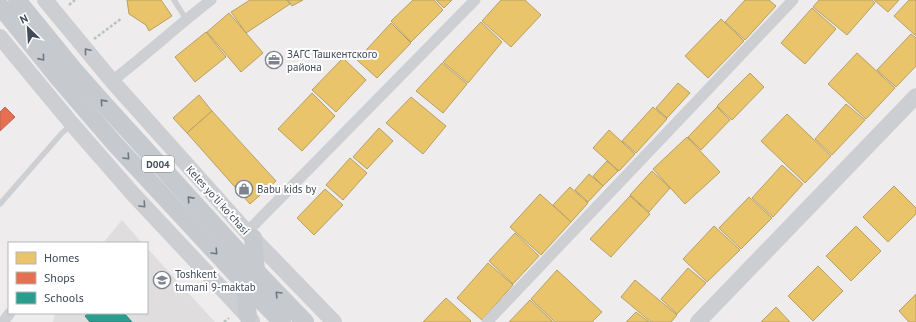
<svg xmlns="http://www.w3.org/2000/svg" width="916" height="322" font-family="'PT Sans',sans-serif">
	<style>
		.education { fill: #dfddde }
		.homes { fill: #e9c46a; stroke: #b7a065 }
		.shops { fill: #e76f51; stroke: #b66454 }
		.schools { fill: #2a9d8f; stroke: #31847f }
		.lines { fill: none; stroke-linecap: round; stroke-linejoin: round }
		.path { stroke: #b6c4c2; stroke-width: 2.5; stroke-dasharray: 3 2; stroke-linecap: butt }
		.lane { stroke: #cdcfd2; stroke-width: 5.5 }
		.street { stroke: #cdcfd2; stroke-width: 11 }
		.secondary { stroke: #ccced2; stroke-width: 16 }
		.primary { stroke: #c6c9ce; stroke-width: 18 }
		.oneway { stroke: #727984 }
		.oneway2 { stroke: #707783 }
		.labels { text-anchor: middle; stroke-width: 4; stroke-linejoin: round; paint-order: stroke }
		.shield { fill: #fff; stroke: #7b818c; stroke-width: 1 }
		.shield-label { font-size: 10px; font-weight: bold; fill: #424b5a }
		.poi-label { font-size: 11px; fill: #424b5a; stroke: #fff; text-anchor: start }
		.street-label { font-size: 11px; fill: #424b5a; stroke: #fff }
	</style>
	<rect width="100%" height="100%" fill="#eeecec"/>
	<g class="education">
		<polygon points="122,220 142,243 103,243"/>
		<polygon points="147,248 215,322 53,322 55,313 147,313"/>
	</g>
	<g class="homes">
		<polygon points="127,0 161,0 172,16 149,31 146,25 129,14"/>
		<polygon points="250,0 287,0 290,4 246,33 231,12"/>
		<polygon points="288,0 303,0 292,6"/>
		<polygon points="413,0 434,0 443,10 411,42 391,21"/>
		<polygon points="436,0 452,0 444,8"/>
		<polygon points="501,0 525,0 541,15 511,47 482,21"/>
		<polygon points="745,0 769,0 776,6 745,40 725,22"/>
		<polygon points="819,0 872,0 875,3 847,35 813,7"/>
		<polygon points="874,0 899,0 888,12"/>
		<polygon points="909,0 916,0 916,36 894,16"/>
		<polygon points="812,8 836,29 805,64 781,43"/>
		<polygon points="229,13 263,53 241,72 207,32"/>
		<polygon points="721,19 744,41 708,78 685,56"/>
		<polygon points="481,22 502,42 468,83 443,62"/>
		<polygon points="391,23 411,43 377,78 357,60"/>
		<polygon points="206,32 226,57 195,82 175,57"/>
		<polygon points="911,34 916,38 916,66 896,87 877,70"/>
		<polygon points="857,53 895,88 866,119 828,84"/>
		<polygon points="343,58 366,80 336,112 312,90"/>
		<polygon points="442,63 467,84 443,113 416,91"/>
		<polygon points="750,73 764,87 732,120 717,106"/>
		<polygon points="678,83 690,93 667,118 656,108"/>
		<polygon points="312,93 335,116 302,151 278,129"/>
		<polygon points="199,95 212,111 187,133 173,118"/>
		<polygon points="411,97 446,126 423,154 386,123"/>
		<polygon points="846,104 865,120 832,155 815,139"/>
		<polygon points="653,107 667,119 636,153 622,141"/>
		<polygon points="717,107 730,120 701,150 688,137"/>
		<polygon points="212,111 276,181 250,204 187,133"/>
		<polygon points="787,114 831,156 805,183 761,141"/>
		<polygon points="379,128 393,141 367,169 353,157"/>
		<polygon points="609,130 635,154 619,171 593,148"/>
		<polygon points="687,137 720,172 685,204 653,169"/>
		<polygon points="350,158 367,173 343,200 326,185"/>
		<polygon points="607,161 618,171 603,186 593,176"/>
		<polygon points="782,165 803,184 773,217 752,198"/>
		<polygon points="652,171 670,188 649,212 630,195"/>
		<polygon points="589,174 603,186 588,202 575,190"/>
		<polygon points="894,186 916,208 916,214 888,242 863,217"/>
		<polygon points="570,187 588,203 571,222 553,205"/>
		<polygon points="325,189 343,205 314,235 297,218"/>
		<polygon points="540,194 571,222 541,255 510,227"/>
		<polygon points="630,196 650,214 611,257 590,239"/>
		<polygon points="749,197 772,218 741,249 719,228"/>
		<polygon points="714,226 740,250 707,282 683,259"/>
		<polygon points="856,226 881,251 851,281 826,256"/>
		<polygon points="515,233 539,256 513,284 489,261"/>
		<polygon points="488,263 513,285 482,320 457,298"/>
		<polygon points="818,266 843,291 813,321 788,296"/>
		<polygon points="688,268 706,283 677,314 661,299"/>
		<polygon points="557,270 602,312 592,322 555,322 531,299"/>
		<polygon points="635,280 677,315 671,322 651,322 621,297"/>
		<polygon points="916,294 916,322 909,322 899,311"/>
		<polygon points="446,298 471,321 470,322 423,322"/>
		<polygon points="530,300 553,322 509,322"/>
		<polygon points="776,307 790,322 761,322"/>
		<polygon points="636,312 649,322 626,322"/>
	</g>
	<polygon class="shops" points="5,107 15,117 0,131 0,112"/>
	<polygon class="schools" points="89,313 124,313 132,322 90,322 85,316"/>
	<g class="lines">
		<g class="path">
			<polyline points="69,5 75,0"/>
			<polyline points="94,39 122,18"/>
			<polyline points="224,322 229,318"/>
		</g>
		<g class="lane">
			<polyline points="174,0 186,19"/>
			<polyline points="0,204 62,133 71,125"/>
		</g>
		<g class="street">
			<path d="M 112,81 C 146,55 177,26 211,0"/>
			<polyline points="247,232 475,0"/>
			<polyline points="3,322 10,313"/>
			<polyline points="487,322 793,0"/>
		</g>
		<g class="secondary">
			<polyline points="45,0 112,81 247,232 334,322"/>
			<polyline points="0,37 72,124 133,194 252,321"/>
			<polyline points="698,322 916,96"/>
		</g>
		<g class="primary">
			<polyline points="17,0 74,70 105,105 256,271 305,322"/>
			<polyline points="0,6 60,80 114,143 244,283 282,322"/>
			<polyline points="253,238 256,271"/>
			<polyline points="244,283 248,316"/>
		</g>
	</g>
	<defs><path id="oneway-chevron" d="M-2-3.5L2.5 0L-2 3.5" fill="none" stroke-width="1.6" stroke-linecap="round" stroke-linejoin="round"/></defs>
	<g class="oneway">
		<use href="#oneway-chevron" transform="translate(87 51) rotate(-130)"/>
		<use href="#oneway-chevron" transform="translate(143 205) rotate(47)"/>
	</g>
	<g class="oneway2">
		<use href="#oneway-chevron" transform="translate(42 58) rotate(51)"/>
		<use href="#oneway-chevron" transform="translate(103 102) rotate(-132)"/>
		<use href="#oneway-chevron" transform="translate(127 157) rotate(47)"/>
		<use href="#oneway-chevron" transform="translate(190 199) rotate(-132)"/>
		<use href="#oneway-chevron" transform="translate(215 252) rotate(47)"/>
		<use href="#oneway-chevron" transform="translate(278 294) rotate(-134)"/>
	</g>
	<defs>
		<symbol id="office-ring" viewBox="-11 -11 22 22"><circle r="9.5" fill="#fff" stroke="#7e838d" stroke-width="1.5"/><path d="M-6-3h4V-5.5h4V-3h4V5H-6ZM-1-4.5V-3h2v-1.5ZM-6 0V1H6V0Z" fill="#7e838d"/></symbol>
		<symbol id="shop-ring" viewBox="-11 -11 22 22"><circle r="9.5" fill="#fff" stroke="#7e838d" stroke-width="1.5"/><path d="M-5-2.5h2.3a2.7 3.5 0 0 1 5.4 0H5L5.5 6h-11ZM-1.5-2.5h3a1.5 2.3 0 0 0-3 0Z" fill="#7e838d"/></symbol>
		<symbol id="school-ring" viewBox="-11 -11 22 22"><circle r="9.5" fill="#fff" stroke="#7e838d" stroke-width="1.5"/><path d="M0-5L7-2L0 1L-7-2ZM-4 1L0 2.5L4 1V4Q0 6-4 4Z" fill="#7e838d"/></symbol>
	</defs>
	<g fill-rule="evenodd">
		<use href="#office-ring" x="264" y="50" width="20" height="20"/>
		<use href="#shop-ring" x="234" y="179" width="20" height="20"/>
		<use href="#school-ring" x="152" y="270" width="20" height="20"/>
	</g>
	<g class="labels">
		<rect class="shield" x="142" y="156" width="32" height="16" rx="3"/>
		<g class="shield-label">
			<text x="158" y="168">D004</text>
		</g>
		<g class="poi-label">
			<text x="287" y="58">ЗАГС Ташкентского<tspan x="287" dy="13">района</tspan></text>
			<text x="257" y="193">Babu kids by</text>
			<text x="175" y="278">Toshkent<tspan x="175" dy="13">tumani 9-maktab</tspan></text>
		</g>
		<g class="street-label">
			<text transform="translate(218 200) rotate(48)" y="4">Keles yoʻli koʻchasi</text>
		</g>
	</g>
	<rect x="8" y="242" width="140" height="72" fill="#ffffff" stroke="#b3b7bd"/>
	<rect x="16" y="252" width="20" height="12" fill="#e9c46a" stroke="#b3b7bd"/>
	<text x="44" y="262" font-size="12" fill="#424b5a">Homes</text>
	<rect x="16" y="272" width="20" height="12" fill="#e76f51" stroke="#b3b7bd"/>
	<text x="44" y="282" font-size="12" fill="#424b5a">Shops</text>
	<rect x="16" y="292" width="20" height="12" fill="#2a9d8f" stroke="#b3b7bd"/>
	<text x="44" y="302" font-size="12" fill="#424b5a">Schools</text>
	<g transform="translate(28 28) rotate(335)" stroke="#ffffff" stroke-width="3" paint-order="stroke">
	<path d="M0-3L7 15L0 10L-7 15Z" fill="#424b5a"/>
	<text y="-6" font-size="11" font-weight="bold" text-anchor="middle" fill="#424b5a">N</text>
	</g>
</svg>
